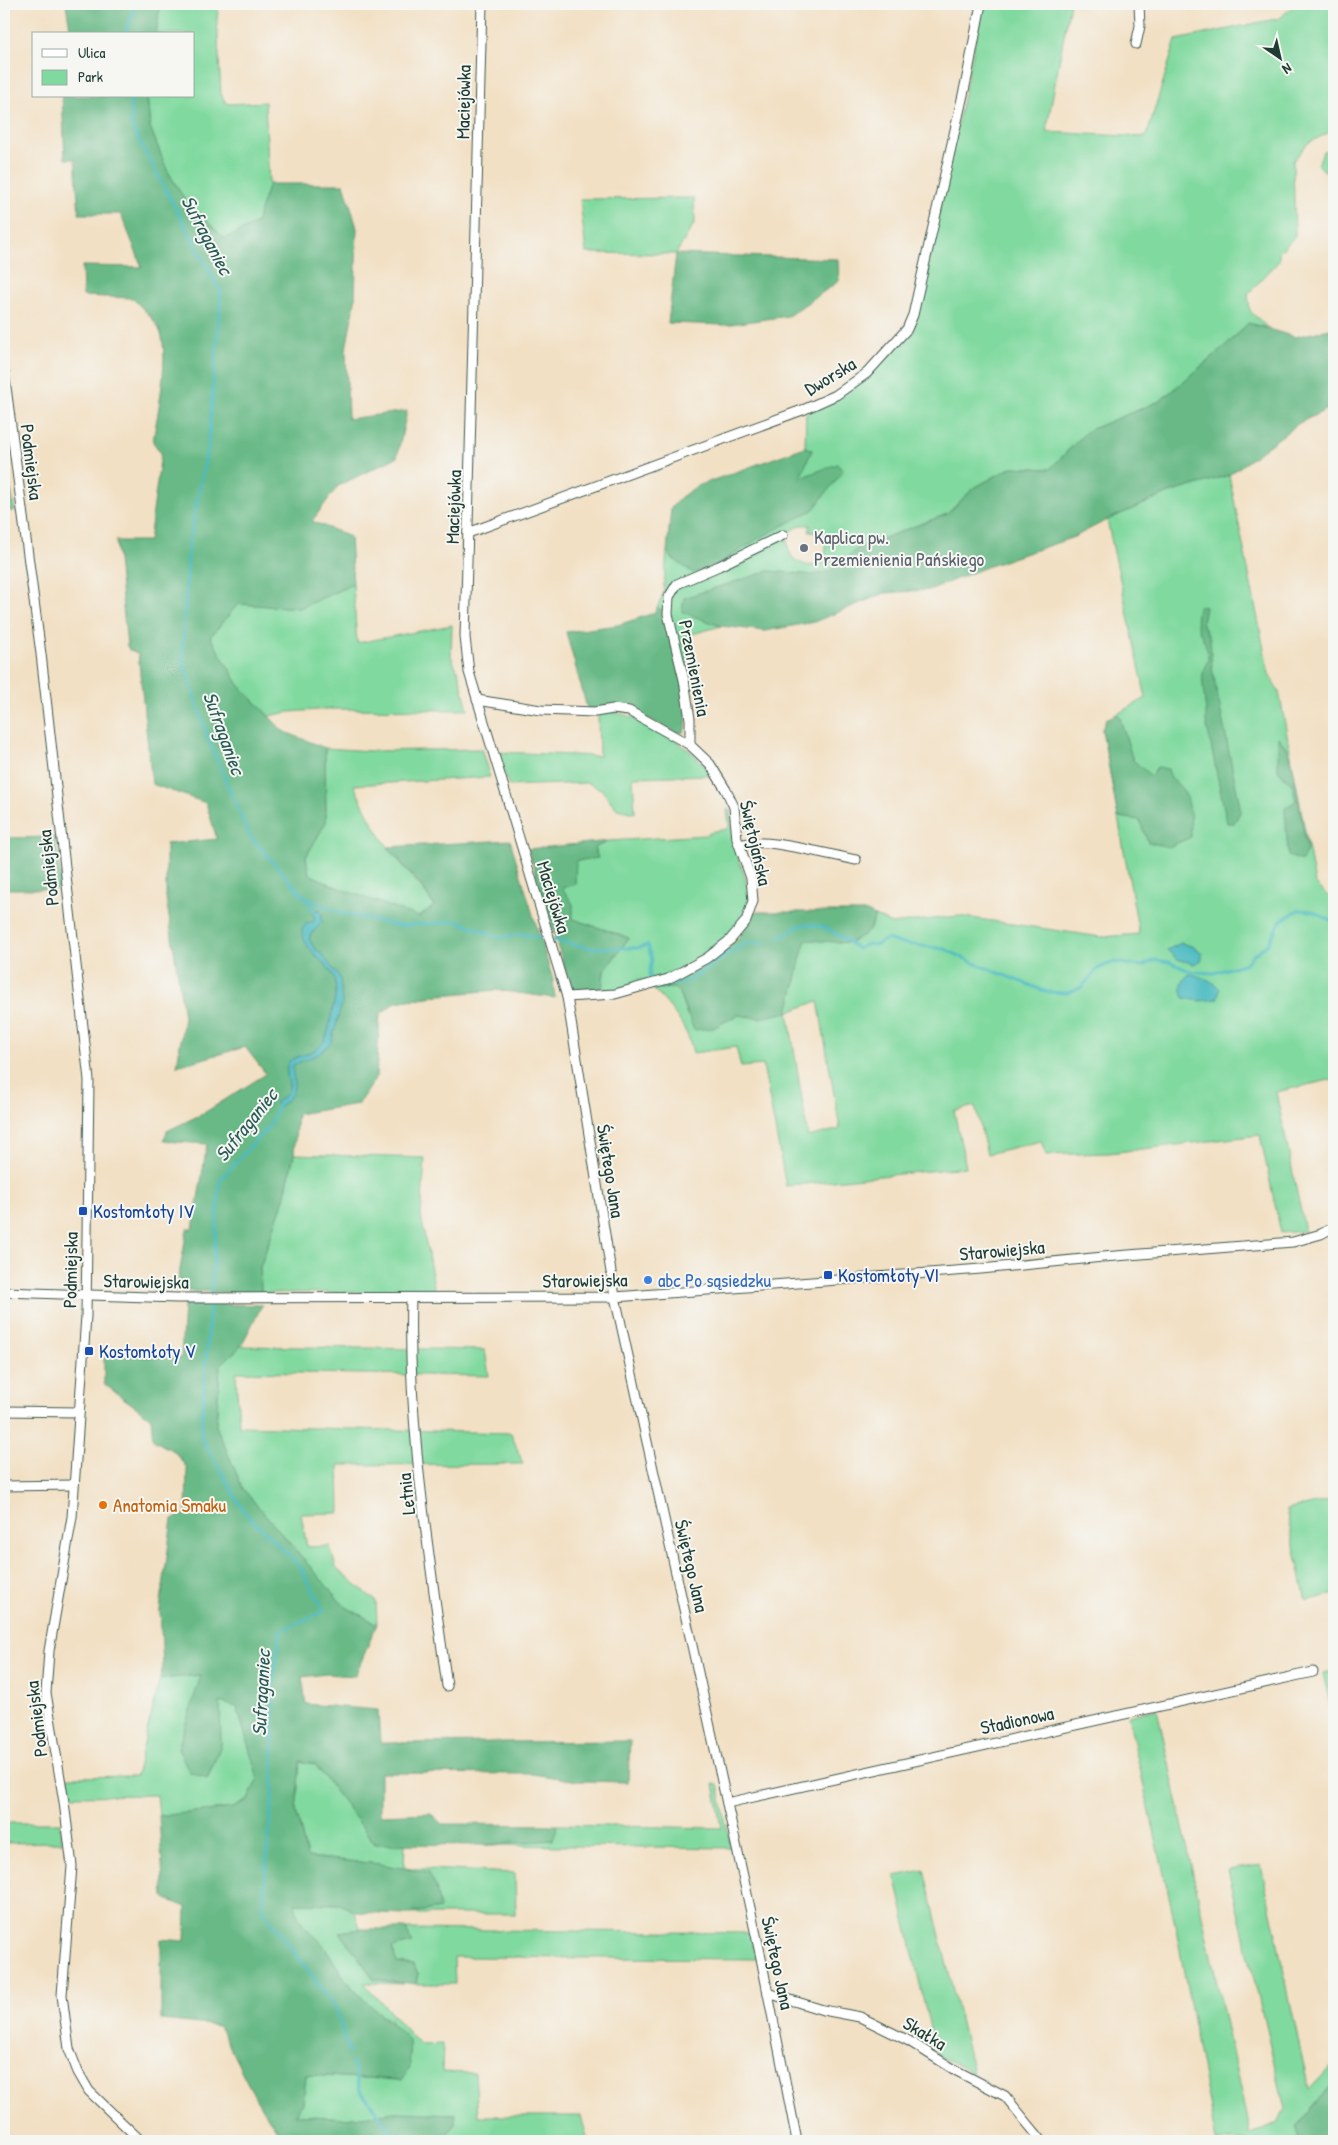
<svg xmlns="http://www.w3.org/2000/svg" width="1338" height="2145" font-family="'Patrick Hand',sans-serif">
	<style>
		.green { fill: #80d99f; stroke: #508b6a; fill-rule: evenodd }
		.forest { fill: #68b986; stroke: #447b5d }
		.water { fill: #4cbbc1; stroke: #367c7a }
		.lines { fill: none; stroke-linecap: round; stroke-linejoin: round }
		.stream { stroke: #4cbbc1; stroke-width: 3 }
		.street-casing { stroke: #3f554a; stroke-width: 11 }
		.street { stroke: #fff; stroke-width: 9 }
		.worship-dot { fill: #6b7280; stroke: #f6f6f2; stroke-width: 2 }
		.transit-dot { fill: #1a4fb4; stroke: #f6f6f2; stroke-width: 2 }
		.shop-dot { fill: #3f7fe0; stroke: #f6f6f2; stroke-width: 2 }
		.food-dot { fill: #e8710a; stroke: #f6f6f2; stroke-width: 2 }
		.labels { text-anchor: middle; stroke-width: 4; stroke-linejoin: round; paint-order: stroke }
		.street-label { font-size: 19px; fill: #1f3d34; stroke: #f6f6f2 }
		.worship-label { font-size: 19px; fill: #5b616d; stroke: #f6f6f2; text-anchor: start }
		.transit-label { font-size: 19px; fill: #164399; stroke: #f6f6f2; text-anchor: start }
		.shop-label { font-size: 19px; fill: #366cbe; stroke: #f6f6f2; text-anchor: start }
		.food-label { font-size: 19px; fill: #c56008; stroke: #f6f6f2; text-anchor: start }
		.water-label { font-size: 20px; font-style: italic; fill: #2a5c57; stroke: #f6f6f2 }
	</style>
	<rect width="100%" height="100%" fill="#f6f6f2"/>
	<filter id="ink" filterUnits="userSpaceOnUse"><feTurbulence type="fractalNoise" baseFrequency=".02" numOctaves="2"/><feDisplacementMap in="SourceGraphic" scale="10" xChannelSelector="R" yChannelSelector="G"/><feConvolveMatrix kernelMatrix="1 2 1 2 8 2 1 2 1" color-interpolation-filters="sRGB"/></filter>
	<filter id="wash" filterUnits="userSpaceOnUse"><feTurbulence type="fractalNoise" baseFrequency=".0096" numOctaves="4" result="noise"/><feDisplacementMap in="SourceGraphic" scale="20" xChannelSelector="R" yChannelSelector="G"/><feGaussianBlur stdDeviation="1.12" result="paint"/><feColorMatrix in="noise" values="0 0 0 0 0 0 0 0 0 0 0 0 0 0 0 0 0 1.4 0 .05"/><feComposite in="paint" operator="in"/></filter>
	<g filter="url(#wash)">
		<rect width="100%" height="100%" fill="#f2e0c4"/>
		<g class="green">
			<polygon points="160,4 219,4 217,19 221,94 226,103 230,104 265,102 269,184 256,223 225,239 185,200 167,170 150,127 147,96 194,96 194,34 156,34"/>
			<path d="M 983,4 L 1070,4 L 1046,132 L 1146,137 L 1176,40 L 1280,18 L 1295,4 L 1334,4 L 1334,130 L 1308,143 L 1293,161 L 1295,236 L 1279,253 L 1279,261 L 1248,294 L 1250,311 L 1268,328 L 1248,323 L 1227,345 L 1160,401 L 1087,431 L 1050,469 L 1012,467 L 974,488 L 947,514 L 858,548 L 830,571 L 814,575 L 769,571 L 684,598 L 683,612 L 721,626 L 685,636 L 691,696 L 684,693 L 663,611 L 657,608 L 663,595 L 667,551 L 672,558 L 717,565 L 758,539 L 837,465 L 799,478 L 812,450 L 805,447 L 806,413 L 883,361 L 916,320 ZM 801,525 L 810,525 L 809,531 C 836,535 828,576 801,563 C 789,558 788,550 787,538 L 783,535 Z"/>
			<polygon points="1334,150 1334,179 1318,165 1323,151"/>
			<polygon points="694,198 695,222 676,254 586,253 580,199"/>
			<path d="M 1229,475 L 1269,674 L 1279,692 L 1315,883 L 1334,902 L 1334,1079 L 1276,1092 L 1305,1231 L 1281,1233 L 1260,1135 L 1109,1153 L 1046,1155 L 1041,1141 L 987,1154 L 975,1106 L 954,1111 L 966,1167 L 786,1186 L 763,1065 L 741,1067 L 736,1047 L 693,1053 C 688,1027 670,1006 652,988 L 664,985 L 661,988 L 674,988 L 679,993 L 687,1015 L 713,1028 L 738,1015 L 760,1018 L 795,987 L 799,961 L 806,939 L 850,943 L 869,931 L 875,916 L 891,924 L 958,916 L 1101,937 L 1139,934 L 1102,729 L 1120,718 L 1117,714 L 1146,698 L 1107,520 L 1169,493 ZM 818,1001 L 840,1129 L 808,1137 L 788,1012 Z"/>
			<polygon points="353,584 357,643 452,625 451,656 459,674 468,710 331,709 289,712 269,716 239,685 210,637 238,604 300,608"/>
			<path d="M 612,712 C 647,718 691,746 713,775 L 633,777 L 635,813 L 617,809 L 601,789 L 588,783 L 509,786 L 497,752 L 599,756 L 598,715 Z"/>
			<path d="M 325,748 L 371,751 L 481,749 L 490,777 L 354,785 C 364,807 374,828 388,847 C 403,868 421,884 434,906 L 419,918 L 336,887 L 309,874 L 306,857 L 326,822 Z"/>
			<path d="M 727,809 L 730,809 C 731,819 732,829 733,839 C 737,859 748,878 749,899 C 749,908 741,919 736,926 C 707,963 649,991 602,990 L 604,971 L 629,938 L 573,919 L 561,888 L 575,884 L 575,860 L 598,858 L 594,848 L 609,841 L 706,835 L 714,831 L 727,829 L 729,826 Z"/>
			<polygon points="294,1154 425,1158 421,1216 435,1292 261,1293 260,1267 284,1199"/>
			<polygon points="241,1346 485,1350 489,1376 236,1372 239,1426 511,1433 523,1464 339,1465 340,1513 301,1514 307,1547 330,1546 336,1568 376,1601 377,1624 344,1606 243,1489 216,1426 220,1365"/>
			<polygon points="1334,1499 1334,1594 1306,1601 1286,1510"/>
			<polygon points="1334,1671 1334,1723 1323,1673"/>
			<polygon points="202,1675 178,1749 190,1772 208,1777 221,1745 220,1702 237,1707 258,1778 248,1800 233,1808 159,1816 157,1795 70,1796 68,1777 136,1776 160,1679"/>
			<polygon points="1157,1709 1250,2134 1278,2124 1285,2109 1228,1870 1261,1865 1309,2090 1334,2063 1334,2082 1297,2127 1299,2141 1216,2141 1173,1914 1128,1716"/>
			<polygon points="300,1761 315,1764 375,1843 405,1844 404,1868 515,1873 516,1914 405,1914 440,1908 380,1864 307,1857 296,1811"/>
			<polygon points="714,1784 718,1784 731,1848 486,1845 552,1840 558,1825 722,1828"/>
			<polygon points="4,1823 60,1823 62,1842 4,1843 4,1870"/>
			<polygon points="924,1870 973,2073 936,2054 895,1876"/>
			<polygon points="294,1903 341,1904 355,1912 360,1929 340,1932 374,1979 404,1984 364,1983 420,2045 443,2044 442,2072 475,2073 478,2116 581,2116 588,2141 444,2141 455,2114 395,2112 345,2118 294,2115 303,2103 306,2075 401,2080 391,2021 370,2007 345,1979 324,1946 298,1921"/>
			<polygon points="406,1929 750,1933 756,1959 454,1957 455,1984 416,1984 418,1973 413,1965 396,1963 392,1947 411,1943"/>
		</g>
		<g class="forest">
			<polygon points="66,4 160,4 156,34 71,34"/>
			<path d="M 62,96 L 147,96 L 150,127 L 167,170 L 185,200 L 225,239 L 256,223 L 269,184 L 344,184 L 357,228 L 355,301 L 346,349 L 348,419 L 407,411 L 397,457 L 338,486 L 312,521 L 350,537 L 353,584 L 300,608 L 238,604 L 210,637 L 239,685 L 283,731 L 325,748 L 326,822 L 306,857 L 309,874 L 336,887 L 419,917 L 434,906 L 424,889 L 388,847 L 510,840 L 553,980 L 555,998 L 496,990 L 441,995 L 396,1002 L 380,1014 L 376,1077 L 358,1104 L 297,1114 L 294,1154 L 284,1199 L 260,1267 L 261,1293 L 181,1291 L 177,1287 L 187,1229 L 193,1229 L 207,1144 L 164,1141 L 167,1131 L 204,1113 L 266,1074 L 245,1047 L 177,1066 L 184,1017 L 166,897 L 166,844 L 217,839 L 206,803 L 152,784 L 138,654 L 130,651 L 127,646 L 116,541 L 149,541 L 161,453 L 153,442 C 157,415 172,350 158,327 C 152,317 141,307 132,298 L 83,296 L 82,266 L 142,267 L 121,214 L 79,214 L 75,159 L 65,159 Z"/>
			<polygon points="676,254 838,259 839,281 788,316 724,325 668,323"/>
			<polygon points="1248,323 1295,337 1334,328 1334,406 1299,423 1229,475 1169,493 1107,520 1074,537 989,566 929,590 885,593 814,622 765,631 721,626 682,612 684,598 769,571 814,575 830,571 858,548 947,514 974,488 1012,467 1050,469 1087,431 1160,401 1227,345"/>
			<polygon points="805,447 812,450 800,478 837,464 843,471 813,510 758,539 717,565 693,573 672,558 667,551 671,508 681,497 697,486"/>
			<polygon points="4,491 11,491 15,511 4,511"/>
			<path d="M 1199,606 L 1205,607 L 1202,623 L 1210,638 L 1212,668 L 1241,811 L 1234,823 L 1227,823 L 1206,721 C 1207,705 1201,686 1203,671 C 1204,666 1209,662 1208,657 C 1207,634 1190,631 1199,606 Z"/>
			<path d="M 657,608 L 664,611 L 669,618 C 673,639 694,715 684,732 L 677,733 L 637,713 L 587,708 L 566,632 L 618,625 L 654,613 Z"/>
			<path d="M 1117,714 L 1120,718 L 1133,760 L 1151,776 L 1157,767 L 1168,769 C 1170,781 1179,783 1184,792 C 1192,804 1190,823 1191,837 L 1169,847 L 1148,842 L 1139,820 L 1118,817 L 1102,729 L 1106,719 Z"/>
			<polygon points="1278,737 1290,752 1307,850 1302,861 1288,856 1285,808 1296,801 1292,785 1278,770"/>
			<polygon points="55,837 62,889 4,889 4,838"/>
			<polygon points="609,841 594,848 598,858 576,861 575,884 562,888 573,904 573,919 629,938 604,971 602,990 572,992 528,849"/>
			<path d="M 754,912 L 867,912 L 875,916 L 869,931 L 850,943 L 806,940 C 798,963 795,988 788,1012 L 760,1018 L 738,1015 L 713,1028 L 694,1030 L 679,993 L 674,988 L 660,989 L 664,985 L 675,981 L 718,956 L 740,936 Z"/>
			<path d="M 184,1304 L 262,1305 L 241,1346 L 220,1365 L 216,1426 L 243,1489 L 344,1606 L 377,1624 L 355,1676 L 326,1674 L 302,1677 L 306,1704 L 378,1710 L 380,1743 L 630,1741 L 628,1782 L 578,1781 L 533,1774 L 380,1773 L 380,1815 L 430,1813 L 442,1824 L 558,1825 L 553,1840 L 486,1845 L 375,1844 L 315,1764 L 300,1761 L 296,1811 L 307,1857 L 380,1864 L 429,1873 L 436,1887 L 440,1908 L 405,1914 L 355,1912 L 340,1904 L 295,1903 C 300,1931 309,1927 324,1946 C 332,1957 337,1969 345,1979 C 363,2003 388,2018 409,2040 L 410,2068 L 402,2080 L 306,2075 L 303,2103 L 295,2115 L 345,2118 L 395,2112 L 455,2114 L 455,2124 L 444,2141 L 287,2141 C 258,2112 238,2062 219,2026 L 161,2020 L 161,1939 L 185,1941 L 186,1907 L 164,1898 L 159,1816 L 233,1808 L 248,1800 L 258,1778 L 237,1707 L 220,1702 L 221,1745 L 207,1778 L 190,1772 L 178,1749 L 201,1675 L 160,1679 L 163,1666 L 160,1610 L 172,1519 L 186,1514 L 187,1468 L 175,1452 L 153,1440 L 151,1418 L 104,1384 L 104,1355 L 181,1358 Z"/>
			<polygon points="360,1929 406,1929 412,1943 392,1948 397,1963 413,1965 418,1973 416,1984 374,1979 340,1932"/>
			<polygon points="1334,2082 1334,2141 1299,2141 1297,2127"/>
		</g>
		<g class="water">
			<path d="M 319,909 L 322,914 L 322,923 L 311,934 L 309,939 L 315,949 L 321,953 L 340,978 L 342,1004 L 331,1043 L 319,1054 L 293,1065 C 293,1087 300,1091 279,1107 L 275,1103 C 301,1085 282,1084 288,1062 C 297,1055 309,1055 318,1048 C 328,1039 329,1028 331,1017 C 333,1005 337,994 335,983 C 332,961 303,955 302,929 L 306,924 L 314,921 L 315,918 L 312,913 Z"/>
			<polygon points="1181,943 1195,947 1202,953 1202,960 1194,964 1177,959 1167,950"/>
			<path d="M 1189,974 C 1201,976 1212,980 1220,989 L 1217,999 L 1200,1001 L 1184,998 C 1180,987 1181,982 1189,974 Z"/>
		</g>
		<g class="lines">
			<g class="stream">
				<polyline points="127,34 127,28 137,4"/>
				<polyline points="130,96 132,127 221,293 208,446 189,543 182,658 209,741 249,835 304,897 316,913"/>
				<polyline points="304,897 338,912 399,926 458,921 500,938 521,934 591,948 637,948 648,945 652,960 649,974 655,987 687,982 736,949 745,944 764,943"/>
				<path d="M 778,938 C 787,935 794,928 799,926 C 821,920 842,937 858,949 L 867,944 L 876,945 L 887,939 L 899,943 L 945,949 L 974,963 L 1047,992 L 1067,993 L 1082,987 L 1097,969 L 1114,962 L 1142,966 L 1156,960 L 1169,962 L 1192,972 L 1214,973 L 1246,963 L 1253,955 L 1268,944 L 1281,920 L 1299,910 L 1312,911 L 1334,922"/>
				<polyline points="279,1103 270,1125 220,1180 204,1385 201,1437 245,1513 298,1564 324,1611 280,1631 273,1688 273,1793 262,1909 336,2008 349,2053"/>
				<polyline points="352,2062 360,2090 399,2141"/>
			</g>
		</g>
	</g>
	<g filter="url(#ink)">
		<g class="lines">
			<defs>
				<g id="street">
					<polyline points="482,4 465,637 469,672 567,997 615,1297 760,1953 797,2141"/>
					<polyline points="1136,44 1140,26 1139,4"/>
					<polyline points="4,372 41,654 89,1080 86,1316 72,1517 49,1651 46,1693 64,1802 72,1866 62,1995 69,2049 78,2072 89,2091 141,2141"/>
					<polyline points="468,533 805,409 836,395 867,373 907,329 913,315 967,77 981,4"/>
					<polyline points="477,700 541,710 595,712 613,709 629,711 690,745 710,764 726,790 734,807 737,839 751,878 753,901 746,921 730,940 707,958 668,979 615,994 567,997"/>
					<polyline points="690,745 690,719 684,680 668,614 669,597 677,584 719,566 783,535"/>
					<path d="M 740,845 C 761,836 830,855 856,860"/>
					<polyline points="4,1292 177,1298 615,1297 981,1269 1103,1257 1293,1242 1321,1234 1334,1227"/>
					<path d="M 411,1298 C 407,1427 430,1558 447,1686"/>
					<polyline points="4,1411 79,1412"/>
					<polyline points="4,1486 74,1485"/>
					<polyline points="727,1803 1313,1672"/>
					<polyline points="768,1993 823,2010 860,2017 909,2041 955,2070 1005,2096 1042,2141"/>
				</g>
			</defs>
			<use href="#street" class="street-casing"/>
			<use href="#street" class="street"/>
		</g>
	</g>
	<circle class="worship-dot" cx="804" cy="548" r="5"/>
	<g class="transit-dot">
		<rect x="78" y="1206" width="10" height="10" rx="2.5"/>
		<rect x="823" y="1270" width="10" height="10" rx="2.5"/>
		<rect x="84" y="1346" width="10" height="10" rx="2.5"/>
	</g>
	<circle class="shop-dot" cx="648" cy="1280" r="5"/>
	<circle class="food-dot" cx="103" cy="1505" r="5"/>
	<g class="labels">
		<g class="street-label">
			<text transform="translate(463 102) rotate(-89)" y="7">Maciejówka</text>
			<text transform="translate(830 376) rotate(-31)" y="7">Dworska</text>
			<text transform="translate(32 462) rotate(83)" y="7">Podmiejska</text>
			<text transform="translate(453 507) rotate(-88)" y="7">Maciejówka</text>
			<text transform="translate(695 668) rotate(79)" y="7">Przemienienia</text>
			<text transform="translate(756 843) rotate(77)" y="7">Świętojańska</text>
			<text transform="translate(48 868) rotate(-96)" y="7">Podmiejska</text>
			<text transform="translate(554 897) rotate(73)" y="7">Maciejówka</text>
			<text transform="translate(611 1171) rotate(81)" y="7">Świętego Jana</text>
			<text transform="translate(1002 1250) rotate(-5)" y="7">Starowiejska</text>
			<text transform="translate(70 1270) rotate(-89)" y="7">Podmiejska</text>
			<text transform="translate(585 1280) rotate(-1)" y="7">Starowiejska</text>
			<text transform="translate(146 1281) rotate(1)" y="7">Starowiejska</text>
			<text transform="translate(406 1494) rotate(-96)" y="7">Letnia</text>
			<text transform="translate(692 1566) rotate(77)" y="7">Świętego Jana</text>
			<text transform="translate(36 1719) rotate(-97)" y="7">Podmiejska</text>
			<text transform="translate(1017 1720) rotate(-12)" y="7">Stadionowa</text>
			<text transform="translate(778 1963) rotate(78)" y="7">Świętego Jana</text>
			<text transform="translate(925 2033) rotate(31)" y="7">Skałka</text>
		</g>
		<g class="worship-label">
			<text x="814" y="544">Kaplica pw.<tspan x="814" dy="22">Przemienienia Pańskiego</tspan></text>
		</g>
		<g class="transit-label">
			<text x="93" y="1218">Kostomłoty IV</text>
			<text x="838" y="1282">Kostomłoty VI</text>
			<text x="99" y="1358">Kostomłoty V</text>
		</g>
		<g class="shop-label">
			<text x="658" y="1287">abc Po sąsiedzku</text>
		</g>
		<g class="food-label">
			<text x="113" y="1512">Anatomia Smaku</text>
		</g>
		<g class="water-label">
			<text transform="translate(207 235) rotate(62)" y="7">Sufraganiec</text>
			<text transform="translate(224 733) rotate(70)" y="7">Sufraganiec</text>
			<text transform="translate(246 1125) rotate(-51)" y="7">Sufraganiec</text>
			<text transform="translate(261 1693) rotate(-87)" y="7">Sufraganiec</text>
		</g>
	</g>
	<rect width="1338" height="2145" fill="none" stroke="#f6f6f2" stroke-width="20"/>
	<rect x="32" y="32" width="162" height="65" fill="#f6f6f2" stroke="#a0aca6"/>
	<rect x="42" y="49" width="25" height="8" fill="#ffffff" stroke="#a0aca6"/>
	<text x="78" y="58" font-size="15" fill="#1f3d34">Ulica</text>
	<rect x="42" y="70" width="25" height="15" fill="#80d99f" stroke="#a0aca6"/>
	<text x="78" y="82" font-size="15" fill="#1f3d34">Park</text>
	<g transform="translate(1280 58) rotate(146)" stroke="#f6f6f2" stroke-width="4" paint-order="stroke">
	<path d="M0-4L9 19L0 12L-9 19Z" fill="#1f3d34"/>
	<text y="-8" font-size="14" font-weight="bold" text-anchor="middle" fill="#1f3d34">N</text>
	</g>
</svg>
